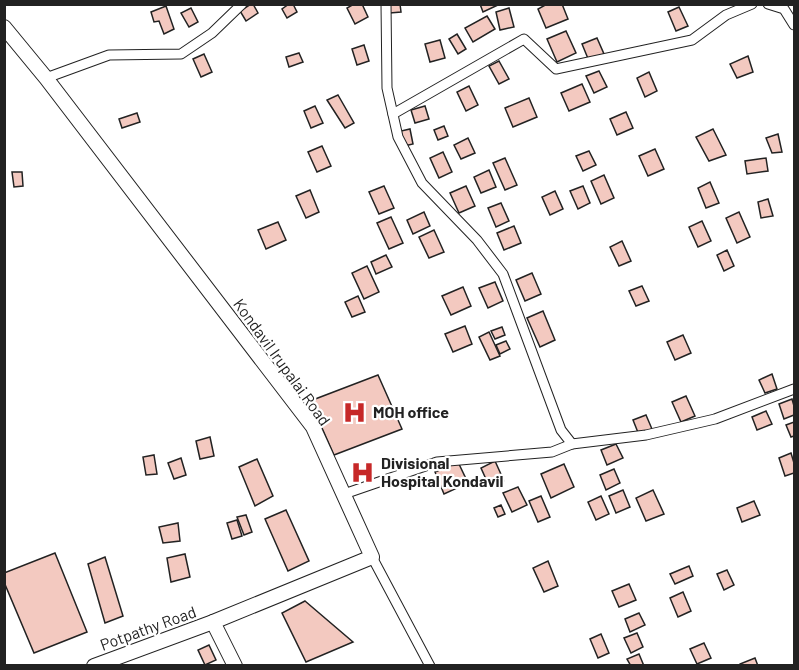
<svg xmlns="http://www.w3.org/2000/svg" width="799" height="670" font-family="Barlow,sans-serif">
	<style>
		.building { fill: #f3c9c0; stroke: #222; stroke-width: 1.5 }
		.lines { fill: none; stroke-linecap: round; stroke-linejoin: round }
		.street-casing { stroke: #222; stroke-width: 11 }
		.secondary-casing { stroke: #222; stroke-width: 16 }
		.street { stroke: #fff; stroke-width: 9 }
		.secondary { stroke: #fff; stroke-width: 14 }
		.labels { text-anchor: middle; stroke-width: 4.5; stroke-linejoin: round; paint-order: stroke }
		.street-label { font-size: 16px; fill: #222; stroke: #fff }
		.poi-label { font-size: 16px; font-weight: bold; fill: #222; stroke: #fff; text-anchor: start }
	</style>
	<rect width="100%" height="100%" fill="#fff"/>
	<g class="building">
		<polygon points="251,4 253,4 258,13 246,21 240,11"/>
		<polygon points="289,4 293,4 297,12 287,18 282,9"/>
		<polygon points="354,4 362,4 368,17 355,24 347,8"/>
		<polygon points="389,4 400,4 401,12 390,13"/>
		<polygon points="480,4 500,4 483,12"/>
		<polygon points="547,4 562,4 568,19 546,28 538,9"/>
		<polygon points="166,6 174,29 164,34 159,21 154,22 151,12"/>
		<polygon points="679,7 688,26 676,31 668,12"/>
		<polygon points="191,8 198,22 189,27 181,13"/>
		<polygon points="509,8 514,27 500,30 496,12"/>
		<polygon points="487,16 495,29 473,42 465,28"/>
		<polygon points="566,31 576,53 557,62 547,39"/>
		<polygon points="457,34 466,49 458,54 449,39"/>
		<polygon points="597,38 604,54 589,61 582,44"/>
		<polygon points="440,40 445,58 430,62 425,44"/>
		<polygon points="364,45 369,61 357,65 352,49"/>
		<polygon points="299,53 303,62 289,67 286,57"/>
		<polygon points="204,54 212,72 201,77 193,59"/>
		<polygon points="748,56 753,72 737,78 730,64"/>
		<polygon points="499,61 509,79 499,84 489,66"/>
		<polygon points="599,71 607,87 594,93 586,76"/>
		<polygon points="649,72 657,91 645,97 637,78"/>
		<polygon points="582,84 590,102 569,111 561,93"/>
		<polygon points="469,86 478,105 466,111 457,92"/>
		<polygon points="338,95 354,123 345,128 327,100"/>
		<polygon points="529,98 537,117 513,127 505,108"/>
		<polygon points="315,106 323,123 311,128 304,111"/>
		<polygon points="425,106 429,119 415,123 411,110"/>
		<polygon points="626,112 633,128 617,135 610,119"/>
		<polygon points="137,113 140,122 122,128 119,119"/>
		<polygon points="444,126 448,136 438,140 434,130"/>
		<polygon points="410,129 413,144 404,146 401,131"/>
		<polygon points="713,129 726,155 709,161 696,137"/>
		<polygon points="778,134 782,152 772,153 766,138"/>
		<polygon points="468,138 475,153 461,159 454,145"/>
		<polygon points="322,146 331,166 317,172 308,152"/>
		<polygon points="655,149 664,169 648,176 639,156"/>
		<polygon points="589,151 596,165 583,171 576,156"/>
		<polygon points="443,152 452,172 439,178 430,158"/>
		<polygon points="505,158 517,185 505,190 493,163"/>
		<polygon points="766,158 768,171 747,174 745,161"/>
		<polygon points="489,170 496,187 481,193 474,177"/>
		<polygon points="12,172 22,172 23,186 14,187"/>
		<polygon points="604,175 614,198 601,204 591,181"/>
		<polygon points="710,182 719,203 706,208 698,188"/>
		<polygon points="384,186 394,208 379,214 369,192"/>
		<polygon points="466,186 475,206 459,213 450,193"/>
		<polygon points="583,186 590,203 578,209 570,191"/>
		<polygon points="310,190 319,212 306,218 296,196"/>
		<polygon points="555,191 563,209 550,215 542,197"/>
		<polygon points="768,199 773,216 761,218 758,202"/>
		<polygon points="501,203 509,221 496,227 488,208"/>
		<polygon points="424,212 430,226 413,234 407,220"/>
		<polygon points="739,212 750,237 737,243 726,218"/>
		<polygon points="391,217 403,243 389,249 377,223"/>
		<polygon points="702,221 711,241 698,247 689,227"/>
		<polygon points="278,222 286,240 266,249 258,230"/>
		<polygon points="514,226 521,243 504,250 497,233"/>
		<polygon points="434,230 444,252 429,258 419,237"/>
		<polygon points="622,241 631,261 619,266 610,247"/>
		<polygon points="727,250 734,266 724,271 717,255"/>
		<polygon points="386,255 392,267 376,274 371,262"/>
		<polygon points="367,266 379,292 364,299 352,273"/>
		<polygon points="532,273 541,294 525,301 516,280"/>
		<polygon points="495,282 503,301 488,308 479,288"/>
		<polygon points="642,286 649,301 636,306 629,291"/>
		<polygon points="463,287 471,306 451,315 442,296"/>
		<polygon points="358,296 365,312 352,317 345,302"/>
		<polygon points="543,311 555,340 540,347 527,318"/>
		<polygon points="465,326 472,344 453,352 445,334"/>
		<polygon points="502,327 505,335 495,339 491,331"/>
		<polygon points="489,332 500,356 490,360 479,337"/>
		<polygon points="683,335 691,353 675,360 667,342"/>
		<polygon points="506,341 510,349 500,354 496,345"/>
		<polygon points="772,374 777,389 765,393 759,380"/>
		<polygon points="378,375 402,429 334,455 310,401"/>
		<polygon points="686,396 695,416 681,422 672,402"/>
		<polygon points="792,399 794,406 794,415 784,419 779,404"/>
		<polygon points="766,411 772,424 757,430 752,417"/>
		<polygon points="646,415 652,429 639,435 633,420"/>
		<polygon points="794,422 794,436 791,437 786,425"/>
		<polygon points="210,437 214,456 200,459 196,441"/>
		<polygon points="616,444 623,458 607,465 601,450"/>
		<polygon points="791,453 794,463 794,473 785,476 779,458"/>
		<polygon points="154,455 157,474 146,475 143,457"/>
		<polygon points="181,458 186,475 174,479 168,463"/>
		<polygon points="257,459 273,496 255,506 239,467"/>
		<polygon points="495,461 504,481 490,488 481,468"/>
		<polygon points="458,462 468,483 444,494 435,472"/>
		<polygon points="564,464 574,487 551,498 541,474"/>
		<polygon points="614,469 620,483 606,490 600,475"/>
		<polygon points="518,487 527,505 512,512 503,493"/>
		<polygon points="623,490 630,507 616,513 609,496"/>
		<polygon points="653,490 664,514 646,521 636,498"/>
		<polygon points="541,496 550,517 538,522 529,501"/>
		<polygon points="601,496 609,514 596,520 588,502"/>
		<polygon points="754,501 760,515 742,522 737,508"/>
		<polygon points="501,505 505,514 498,517 494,508"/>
		<polygon points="286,510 309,561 288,571 265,519"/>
		<polygon points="246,515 252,532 244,535 237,517"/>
		<polygon points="237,520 242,536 232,539 227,523"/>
		<polygon points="178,523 180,541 163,543 159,527"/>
		<polygon points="55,553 87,632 34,653 4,582 4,573"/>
		<polygon points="185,554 190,577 171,582 167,558"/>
		<polygon points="105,557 123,616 105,623 88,564"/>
		<polygon points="548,561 558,586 544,592 533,568"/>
		<polygon points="689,566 693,576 675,584 670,574"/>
		<polygon points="727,570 734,585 724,590 717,574"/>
		<polygon points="629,584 636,600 619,607 612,591"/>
		<polygon points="683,592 691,611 678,617 670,598"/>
		<polygon points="305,601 353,642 306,662 282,613"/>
		<polygon points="639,613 645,625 630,632 625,619"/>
		<polygon points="637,633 643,647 631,653 624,638"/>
		<polygon points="601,634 609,653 598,658 590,639"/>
		<polygon points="704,643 711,658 697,664 690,649"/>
		<polygon points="209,645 216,660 205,665 198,650"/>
		<polygon points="639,654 644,666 631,666 627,659"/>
		<polygon points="755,658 758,666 740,666 740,664"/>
	</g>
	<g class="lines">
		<defs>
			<g id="street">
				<polyline points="386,4 387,88 398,137 422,183 477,240 503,274 561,430 572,444"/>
				<polyline points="768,4 784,9 794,25"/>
				<polyline points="46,78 109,55 181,54 212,33 242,4"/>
				<polyline points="393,114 524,39 556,69 692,40 726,15 752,4"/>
				<polyline points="344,494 437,462 552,452 572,444 646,435 715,419 794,389"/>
				<polyline points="372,557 430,666"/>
			</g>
			<g id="secondary">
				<polyline points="4,27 46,78 313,427 372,557 213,622 235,666"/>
				<polyline points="94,666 213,622"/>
			</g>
		</defs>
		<use href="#street" class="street-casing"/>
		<use href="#secondary" class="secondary-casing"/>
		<use href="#street" class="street"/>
		<use href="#secondary" class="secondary"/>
	</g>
	<defs>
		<symbol id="hospital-bare" viewBox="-9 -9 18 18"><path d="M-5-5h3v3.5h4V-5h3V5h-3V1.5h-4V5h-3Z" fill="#c62828" stroke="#fff" stroke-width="2.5" paint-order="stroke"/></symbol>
	</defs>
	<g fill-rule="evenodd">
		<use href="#hospital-bare" x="338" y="396" width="33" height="33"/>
		<use href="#hospital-bare" x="346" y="456" width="33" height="33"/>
	</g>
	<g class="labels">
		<g class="street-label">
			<text transform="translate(282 362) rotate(54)" y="6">Kondavil Irupalai Road</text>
			<text transform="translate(148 628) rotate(-20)" y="6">Potpathy Road</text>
		</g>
		<g class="poi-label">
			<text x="373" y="418">MOH office</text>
			<text x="381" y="469">Divisional<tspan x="381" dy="18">Hospital Kondavil</tspan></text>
		</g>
	</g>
	<rect width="799" height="670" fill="none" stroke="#222222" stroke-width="12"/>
</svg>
